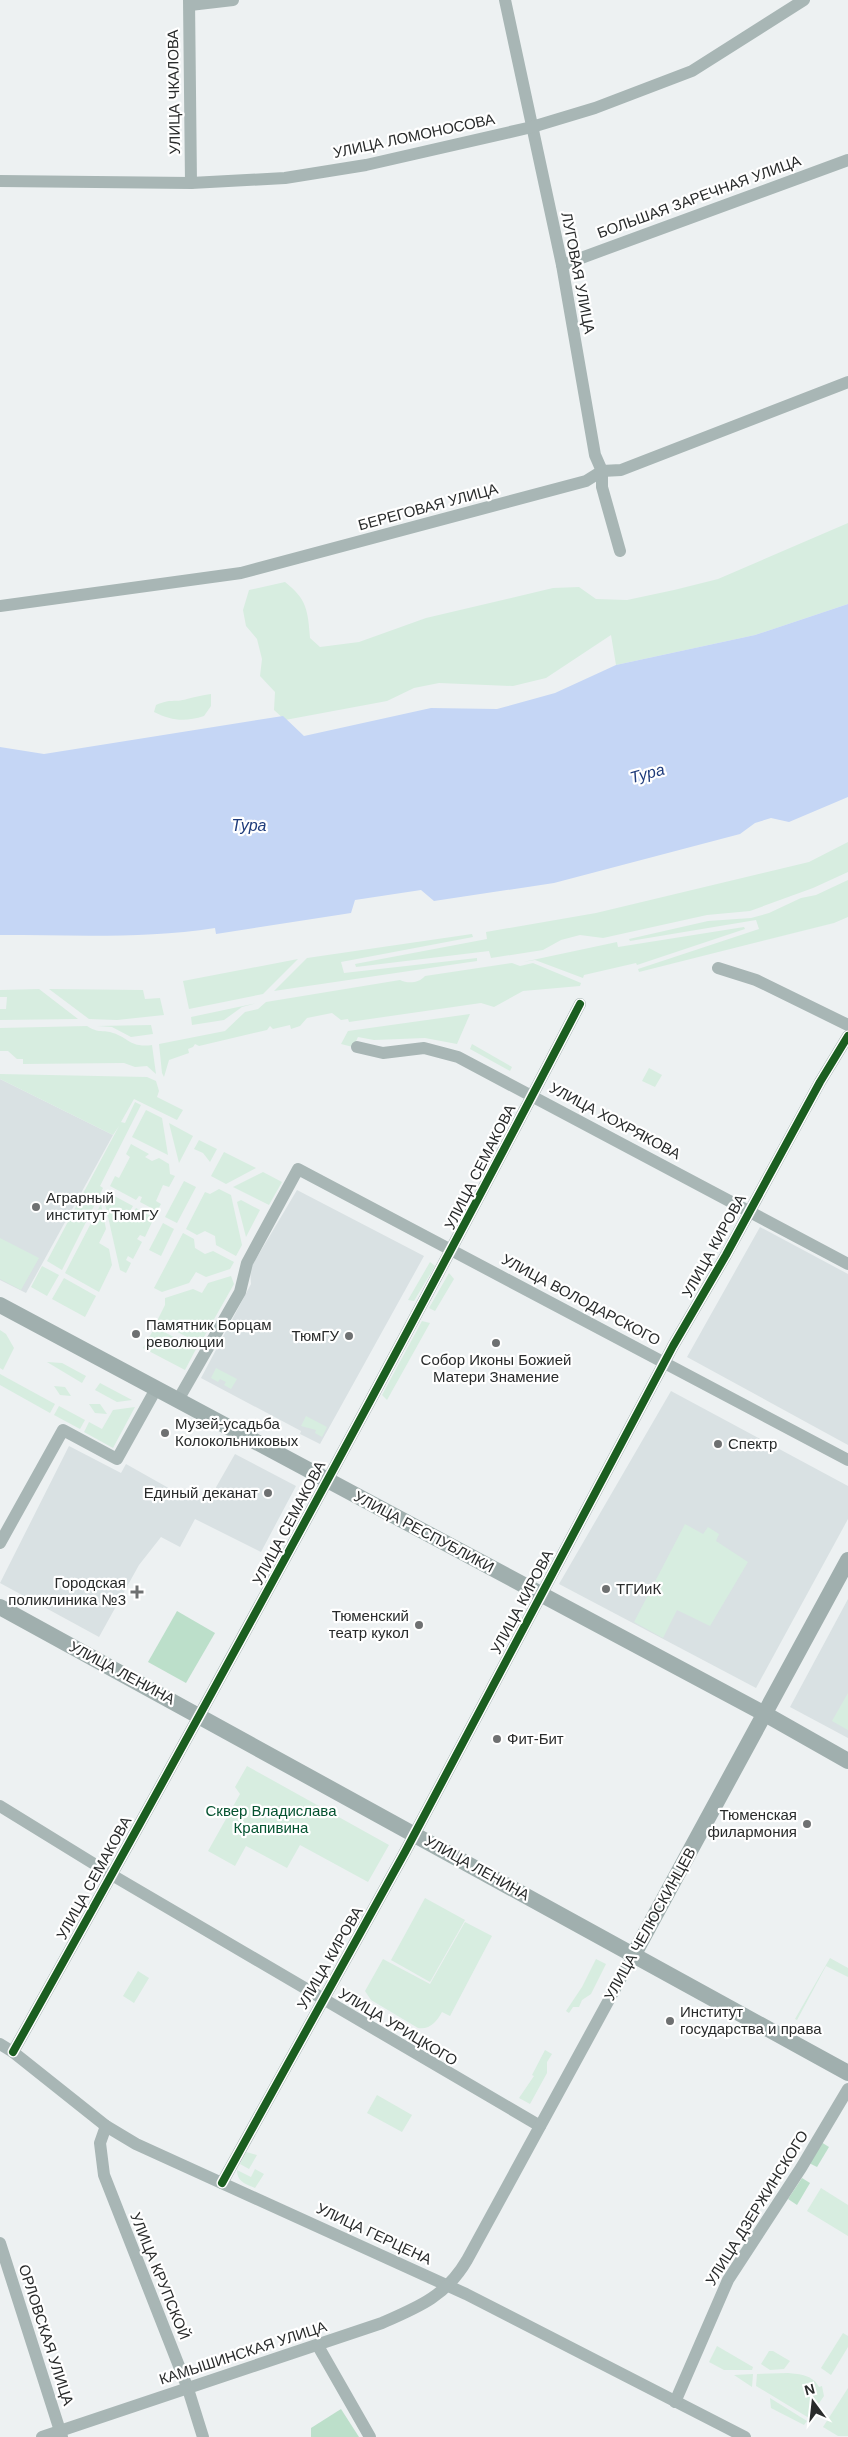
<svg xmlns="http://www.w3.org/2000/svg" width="848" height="2437" font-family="Arial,sans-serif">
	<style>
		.built { fill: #d9e1e3 }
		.green { fill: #d7ede0 }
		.forest { fill: #bcdfca }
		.water { fill: #c5d6f5 }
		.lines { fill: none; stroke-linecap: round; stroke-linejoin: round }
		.minor { stroke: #a8b6b5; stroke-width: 12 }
		.major { stroke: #a0afae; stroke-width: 16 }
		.cycleway-casing { stroke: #fff; stroke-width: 11 }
		.cycleway { stroke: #1b5e20; stroke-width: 8 }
		.poi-dot { fill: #6e7071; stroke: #fff; stroke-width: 2 }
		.labels { text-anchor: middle; stroke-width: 4.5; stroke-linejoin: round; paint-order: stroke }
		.street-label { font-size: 15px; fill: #292b2b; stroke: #fff }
		.poi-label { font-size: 15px; fill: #292b2b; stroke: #fff; text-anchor: start }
		.park-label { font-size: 15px; fill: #045230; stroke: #fff }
		.water-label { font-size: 16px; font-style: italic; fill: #1f3c7b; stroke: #fff }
	</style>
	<rect width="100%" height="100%" fill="#edf1f2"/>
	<g class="built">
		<polygon points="0,1079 113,1135 26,1293 0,1280"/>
		<polygon points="297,1190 424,1256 320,1444 300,1434 301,1431 201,1378 251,1284 250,1269"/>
		<polygon points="760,1227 848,1274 848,1445 687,1357"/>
		<polygon points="671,1391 848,1486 848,1519 756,1688 559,1584"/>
		<polygon points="69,1446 121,1473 126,1464 181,1495 193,1495 207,1503 235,1454 296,1486 261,1552 195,1519 180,1547 161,1537 139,1565 99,1637 0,1583"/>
		<polygon points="848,1599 848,1738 790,1707"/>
	</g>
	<g class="green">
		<path d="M 848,523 L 848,604 L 755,635 L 616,665 L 611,635 L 546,678 L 513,686 L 439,683 L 414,688 L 387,701 L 285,720 L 274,710 L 275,692 L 260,676 L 262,659 L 257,639 L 246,626 L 243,610 L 249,590 L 285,582 C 307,599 308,611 310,638 L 320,647 L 359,642 L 426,618 L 553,588 L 579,587 L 596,599 L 627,600 L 674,590 L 718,579 Z"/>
		<path d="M 211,694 L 211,706 L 204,716 C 185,722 172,721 154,712 L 156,705 C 172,698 173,703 187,699 C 195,697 202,695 211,694 Z"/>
		<polygon points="848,842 848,872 813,888 750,911 707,915 603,938 580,935 561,940 543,950 491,958 489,951 356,967 355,964 487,939 486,932 596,913 809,862"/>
		<polygon points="848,880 848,917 834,923 639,972 638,969 759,929 756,920 630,941 629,939 708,921 751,918 769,913 801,898 816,895"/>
		<polygon points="744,927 745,929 637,965 636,963 584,975 583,978 535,960 523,962 617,942 618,947"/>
		<polygon points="472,934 473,937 341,962 344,973 477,958 477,961 274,991 307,958"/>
		<polygon points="298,959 263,994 189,1009 183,981"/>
		<path d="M 512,963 L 520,966 L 533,963 L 581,983 L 580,986 L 523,991 L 494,1007 L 481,1003 L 349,1022 L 348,1019 L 341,1020 L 332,1013 L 307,1018 L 300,1026 L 291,1029 L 290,1025 L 273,1029 L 270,1026 L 267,1030 L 199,1046 L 195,1044 L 193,1047 L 188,1049 L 189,1053 L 169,1060 L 164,1077 L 162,1073 L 159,1044 L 225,1031 L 245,1012 L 258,1009 L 266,1002 L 400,980 C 408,984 419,983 425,976 Z"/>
		<polygon points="39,989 78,1019 0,1020 0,1009 6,1009 7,997 0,997 0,990"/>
		<polygon points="49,989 143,990 145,999 160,998 164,1015 117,1020 89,1019"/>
		<polygon points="257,1003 242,1007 224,1020 192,1025 191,1017"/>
		<polygon points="470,1014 457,1044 425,1038 374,1040 358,1037 353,1047 341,1044 348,1031"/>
		<polygon points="151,1025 153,1034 131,1037 112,1027 97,1026"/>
		<path d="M 87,1026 C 98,1033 100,1030 110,1032 C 129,1037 129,1048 152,1045 L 156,1074 L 147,1066 L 135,1067 L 124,1063 L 23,1064 L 23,1059 L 17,1059 L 8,1051 L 0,1051 L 0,1028 Z"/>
		<polygon points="472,1044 512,1067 510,1071 470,1049"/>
		<polygon points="649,1068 662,1075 655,1087 642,1081"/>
		<polygon points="0,1074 147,1077 156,1081 159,1091 157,1097 183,1110 177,1120 134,1099 121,1122 125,1123 135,1102 141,1105 100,1186 103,1188 62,1270 47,1261 119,1126 113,1135 0,1079"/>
		<polygon points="146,1110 162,1118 168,1155 132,1137"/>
		<polygon points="169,1123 193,1136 179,1163"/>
		<polygon points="199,1140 217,1149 210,1162 203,1153 194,1149"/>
		<polygon points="131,1144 149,1154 145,1157 152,1161 159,1158 169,1164 170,1174 175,1176 169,1187 163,1185 156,1201 161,1204 157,1211 140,1202 142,1197 139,1196 136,1200 110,1186 115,1176 119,1178 130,1157 126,1154"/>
		<polygon points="224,1152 256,1168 226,1184 211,1176"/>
		<polygon points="263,1172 282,1182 269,1205 233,1187"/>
		<polygon points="184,1181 196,1187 177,1223 165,1217"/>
		<polygon points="219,1189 231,1195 242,1245 236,1256 216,1245 215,1236 205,1231 197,1235 186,1229 205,1192 210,1194"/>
		<polygon points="107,1192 133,1206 130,1211 133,1213 136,1208 154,1218 145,1237 140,1235 137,1239 142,1242 133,1259 128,1256 126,1260 131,1263 126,1273 120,1270 104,1199"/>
		<polygon points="241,1200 260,1210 246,1237 237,1202"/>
		<polygon points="101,1204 106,1229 99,1243 109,1249 112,1265 99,1292 65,1273"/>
		<polygon points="163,1223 174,1229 161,1256 149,1250"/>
		<polygon points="183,1233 194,1239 195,1248 205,1254 213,1251 234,1262 230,1269 206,1277 196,1272 189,1283 162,1292 154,1288"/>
		<polygon points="0,1238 39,1258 21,1290 0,1279"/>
		<polygon points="430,1262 435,1266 414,1301 408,1300"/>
		<polygon points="42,1266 59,1275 47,1296 31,1287"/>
		<polygon points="449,1273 454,1279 435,1311 429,1308"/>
		<polygon points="231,1276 234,1284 200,1344 157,1321 165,1305 165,1298 193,1289 202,1293 208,1283"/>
		<polygon points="64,1278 96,1296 85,1317 52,1299"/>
		<polygon points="422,1321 430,1323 387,1400 382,1395"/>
		<polygon points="155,1327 196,1349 185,1370 143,1348"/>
		<polygon points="0,1330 6,1334 14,1348 3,1370 0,1368"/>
		<polygon points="47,1362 62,1363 86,1376 82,1383"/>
		<polygon points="216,1368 237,1379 231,1389 224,1385 226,1382 220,1379 218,1382 211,1378"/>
		<polygon points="0,1374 55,1404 50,1413 0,1385"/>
		<polygon points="100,1383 132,1400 117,1402 95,1390"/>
		<polygon points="54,1386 65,1387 71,1396 60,1395"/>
		<polygon points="89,1404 100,1404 107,1414 95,1413"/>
		<polygon points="59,1406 85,1420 80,1429 54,1415"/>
		<polygon points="135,1407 113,1448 84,1432 89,1422 102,1429 113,1410"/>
		<polygon points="306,1416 327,1427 322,1437 315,1433 316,1430 301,1426"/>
		<polygon points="685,1524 703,1534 708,1527 719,1534 716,1541 748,1562 710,1626 677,1610 663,1638 634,1622"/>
		<polygon points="848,1693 848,1730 832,1721"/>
		<polygon points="247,1766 389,1845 368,1882 300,1845 287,1868 246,1846 235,1866 208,1851 240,1794 235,1787"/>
		<polygon points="425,1898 465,1920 430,1982 391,1960"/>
		<path d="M 465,1922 L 492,1936 L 450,2016 L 442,2012 C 437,2021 430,2030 418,2028 L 371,2000 L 365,1991 L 383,1959 L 430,1984 Z"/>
		<polygon points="830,1958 848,1968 848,1977 826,1966 797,2020 795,2019"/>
		<polygon points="596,1959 606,1964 591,1994 582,2000 579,2007 573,2007 569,2013 566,2011 582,1987"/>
		<polygon points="138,1971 149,1978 134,2003 123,1996"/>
		<polygon points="545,2050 552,2054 547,2062 547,2073 530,2104 519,2098 534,2076 532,2075"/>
		<polygon points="377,2095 412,2115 402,2132 367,2113"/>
		<polygon points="246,2152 257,2155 249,2169 240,2164"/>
		<path d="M 255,2169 L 264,2174 L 255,2188 C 246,2184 237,2182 237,2170 L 251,2177 Z"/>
		<polygon points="821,2188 848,2205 848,2236 807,2211"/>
		<polygon points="843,2333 848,2336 848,2347 831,2375 821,2368"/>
		<polygon points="717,2346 753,2367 752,2370 724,2370 709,2362"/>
		<polygon points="769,2351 773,2351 790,2361 784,2369 770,2370 761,2364"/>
		<path d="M 788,2373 C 800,2374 813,2375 819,2387 L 822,2386 L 824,2396 L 809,2418 L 756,2386 L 757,2374 Z"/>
		<polygon points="753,2374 752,2387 734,2375"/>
		<polygon points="848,2388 848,2436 838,2436 823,2427"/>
		<polygon points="770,2398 807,2421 804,2425 771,2408"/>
	</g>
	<g class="forest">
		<polygon points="177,1611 215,1633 186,1683 148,1662"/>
		<polygon points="821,2142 829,2147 817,2167 809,2163"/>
		<polygon points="802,2178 810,2183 797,2205 788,2199"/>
		<polygon points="341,2409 359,2437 311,2437 311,2428"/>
	</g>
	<path class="water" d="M 848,604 L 848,797 L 789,822 L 771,818 L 755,823 L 740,834 L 554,883 L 434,901 L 421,890 L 355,900 L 351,913 L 216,934 L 215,928 C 144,939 72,935 0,935 L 0,747 L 44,754 L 283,716 L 304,736 L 431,708 L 497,709 L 555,693 L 616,665 L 755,635 Z"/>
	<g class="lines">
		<g class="minor">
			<polyline points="189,0 191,183"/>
			<polyline points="505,0 562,265 595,455 602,471 602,487 620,551"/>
			<polyline points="190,5 233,0"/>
			<polyline points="0,181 191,183 285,178 366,165 532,127 595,108 692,71 804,0"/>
			<polyline points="562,265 848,160"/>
			<polyline points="0,606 241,573 586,481 602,471 621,470 848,382"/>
			<polyline points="718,968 756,980 848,1025"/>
			<polyline points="357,1047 383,1053 424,1048 458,1057 848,1264"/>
			<polyline points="178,1400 240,1292 247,1263 298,1169 848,1460"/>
			<polyline points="0,1543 63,1430 117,1459 156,1389"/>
			<polyline points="0,1806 112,1875 540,2126"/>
			<polyline points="0,2044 13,2052 106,2126 136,2144 466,2294 745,2437"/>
			<path d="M 13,2052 C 207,1705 397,1356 580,1004"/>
			<polyline points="106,2126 100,2143 104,2175 188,2389 203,2437"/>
			<polyline points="222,2183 405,1852 673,1346 726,1255 820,1082 848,1036"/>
			<polyline points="0,2243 62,2437"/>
			<polyline points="318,2346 370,2437"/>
			<polyline points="675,2402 728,2280 801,2168 848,2089"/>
			<path d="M 42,2437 L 382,2323 C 419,2307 446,2296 467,2260 L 634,1954"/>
		</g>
		<g class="major">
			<polyline points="0,1305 765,1714 848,1761"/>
			<polyline points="0,1607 848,2073"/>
			<polyline points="634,1954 848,1560"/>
		</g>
		<defs>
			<g id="cycleway">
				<path d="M 13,2052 C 207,1705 397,1356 580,1004"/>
				<polyline points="222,2183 405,1852 673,1346 726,1255 820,1082 848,1036"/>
			</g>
		</defs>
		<use href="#cycleway" class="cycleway-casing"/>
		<use href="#cycleway" class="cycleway"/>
	</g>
	<g class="poi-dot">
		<circle cx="36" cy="1207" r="5"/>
		<circle cx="136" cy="1334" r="5"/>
		<circle cx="349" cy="1336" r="5"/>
		<circle cx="496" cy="1343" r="5"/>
		<circle cx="165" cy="1433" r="5"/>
		<circle cx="718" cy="1444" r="5"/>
		<circle cx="268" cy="1493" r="5"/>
		<circle cx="606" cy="1589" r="5"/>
		<path d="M134.5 1584.5h5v5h5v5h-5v5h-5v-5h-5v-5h5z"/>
		<circle cx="419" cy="1625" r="5"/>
		<circle cx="497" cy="1739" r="5"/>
		<circle cx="807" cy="1824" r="5"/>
		<circle cx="670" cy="2021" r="5"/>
	</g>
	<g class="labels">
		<g class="street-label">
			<text transform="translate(174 92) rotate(-91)" y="5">УЛИЦА ЧКАЛОВА</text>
			<text transform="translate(414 136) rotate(-12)" y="5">УЛИЦА ЛОМОНОСОВА</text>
			<text transform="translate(699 197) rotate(-20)" y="5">БОЛЬШАЯ ЗАРЕЧНАЯ УЛИЦА</text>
			<text transform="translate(578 273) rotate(79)" y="5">ЛУГОВАЯ УЛИЦА</text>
			<text transform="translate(428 507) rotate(-15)" y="5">БЕРЕГОВАЯ УЛИЦА</text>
			<text transform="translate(615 1121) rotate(28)" y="5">УЛИЦА ХОХРЯКОВА</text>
			<text transform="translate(480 1167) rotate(-63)" y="5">УЛИЦА СЕМАКОВА</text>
			<text transform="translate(714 1246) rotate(-61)" y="5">УЛИЦА КИРОВА</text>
			<text transform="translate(581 1300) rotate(28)" y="5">УЛИЦА ВОЛОДАРСКОГО</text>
			<text transform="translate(289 1523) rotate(-62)" y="5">УЛИЦА СЕМАКОВА</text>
			<text transform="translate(424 1532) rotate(28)" y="5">УЛИЦА РЕСПУБЛИКИ</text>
			<text transform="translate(522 1602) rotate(-62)" y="5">УЛИЦА КИРОВА</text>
			<text transform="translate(122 1673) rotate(28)" y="5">УЛИЦА ЛЕНИНА</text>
			<text transform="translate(477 1868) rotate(29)" y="5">УЛИЦА ЛЕНИНА</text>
			<text transform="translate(94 1878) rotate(-61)" y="5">УЛИЦА СЕМАКОВА</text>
			<text transform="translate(650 1924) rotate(-61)" y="5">УЛИЦА ЧЕЛЮСКИНЦЕВ</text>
			<text transform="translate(330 1958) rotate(-60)" y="5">УЛИЦА КИРОВА</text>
			<text transform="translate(398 2027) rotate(31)" y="5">УЛИЦА УРИЦКОГО</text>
			<text transform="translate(757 2208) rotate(-58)" y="5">УЛИЦА ДЗЕРЖИНСКОГО</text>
			<text transform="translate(374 2234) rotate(25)" y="5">УЛИЦА ГЕРЦЕНА</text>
			<text transform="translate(160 2276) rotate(68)" y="5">УЛИЦА КРУПСКОЙ</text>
			<text transform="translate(46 2335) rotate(72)" y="5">ОРЛОВСКАЯ УЛИЦА</text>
			<text transform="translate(243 2353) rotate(-18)" y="5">КАМЫШИНСКАЯ УЛИЦА</text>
		</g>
		<g class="poi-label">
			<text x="46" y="1203">Аграрный<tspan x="46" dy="17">институт ТюмГУ</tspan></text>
			<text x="146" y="1330">Памятник Борцам<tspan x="146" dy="17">революции</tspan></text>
			<text x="339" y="1341" text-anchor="end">ТюмГУ</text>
			<text x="496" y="1365" text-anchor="middle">Собор Иконы Божией<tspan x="496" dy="17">Матери Знамение</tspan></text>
			<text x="175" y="1429">Музей-усадьба<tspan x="175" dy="17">Колокольниковых</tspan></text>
			<text x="728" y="1449">Спектр</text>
			<text x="258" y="1498" text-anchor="end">Единый деканат</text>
			<text x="126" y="1588" text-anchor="end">Городская<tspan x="126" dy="17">поликлиника №3</tspan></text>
			<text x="616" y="1594">ТГИиК</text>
			<text x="409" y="1621" text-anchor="end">Тюменский<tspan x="409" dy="17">театр кукол</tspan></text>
			<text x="507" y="1744">Фит-Бит</text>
			<text x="797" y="1820" text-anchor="end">Тюменская<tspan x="797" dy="17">филармония</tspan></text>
			<text x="680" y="2017">Институт<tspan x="680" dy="17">государства и права</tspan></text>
		</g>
		<g class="park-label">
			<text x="271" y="1816">Сквер Владислава<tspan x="271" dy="17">Крапивина</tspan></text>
		</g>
		<g class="water-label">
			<text transform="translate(647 773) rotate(-15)" y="6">Тура</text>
			<text x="249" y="831">Тура</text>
		</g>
	</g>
	<g transform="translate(813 2402) rotate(345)" stroke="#ffffff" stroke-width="4" paint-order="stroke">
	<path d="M0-4L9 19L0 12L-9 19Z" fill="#292b2b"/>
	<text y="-8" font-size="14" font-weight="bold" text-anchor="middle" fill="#292b2b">N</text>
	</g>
</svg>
